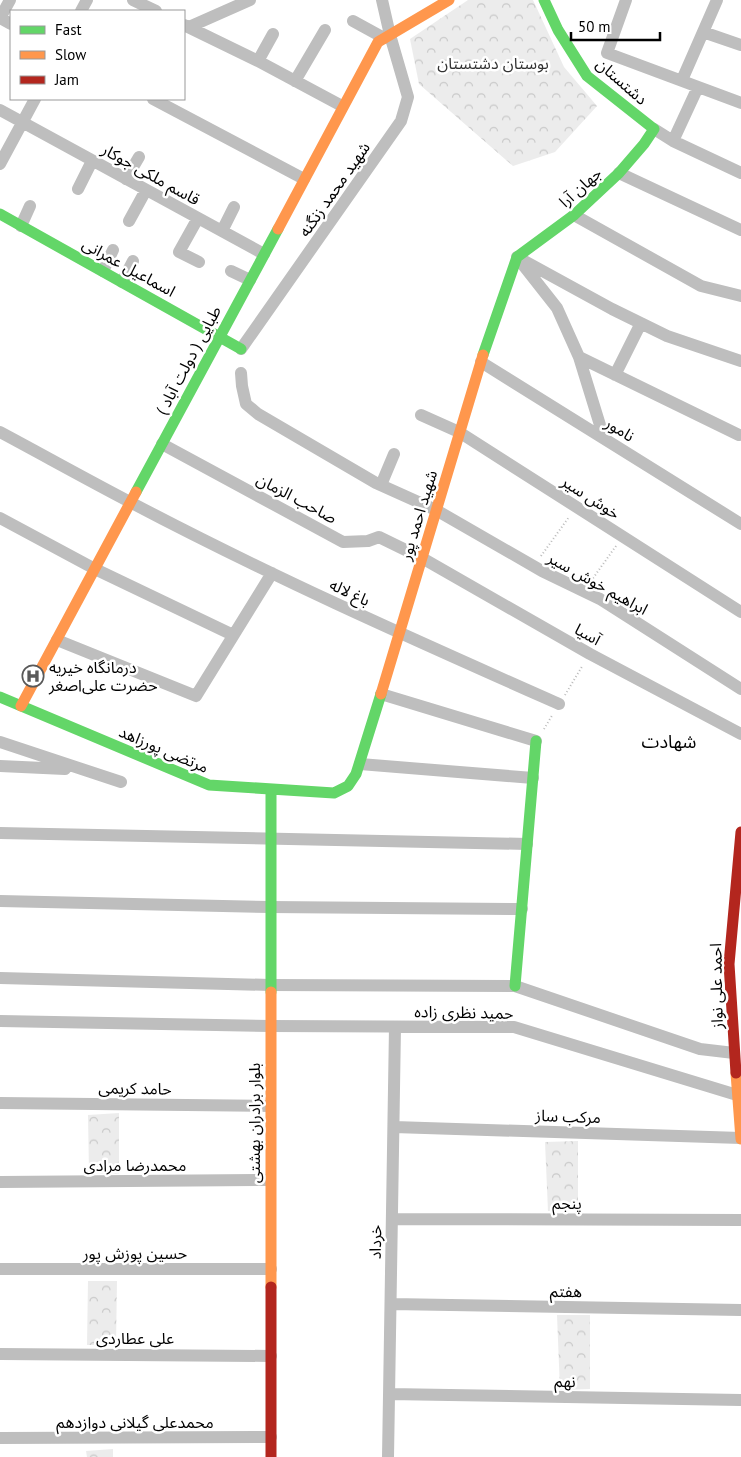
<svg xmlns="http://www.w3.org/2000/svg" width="741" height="1457" viewBox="0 0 741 1457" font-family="'PT Sans','Noto Sans Arabic',sans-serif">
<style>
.forest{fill:url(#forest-crowns)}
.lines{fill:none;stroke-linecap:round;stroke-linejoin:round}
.path{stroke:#b9b9b9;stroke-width:2;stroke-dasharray:1 2.5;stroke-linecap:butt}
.street{stroke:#bebebe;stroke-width:12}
.fast{stroke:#63d668;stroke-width:11}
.slow{stroke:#ff974d;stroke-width:11}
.jam{stroke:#b3261e;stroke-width:11}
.labels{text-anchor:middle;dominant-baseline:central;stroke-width:5;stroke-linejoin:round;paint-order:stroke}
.park-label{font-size:16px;fill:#333;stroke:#fff}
.street-label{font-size:16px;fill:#000;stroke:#fff}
.poi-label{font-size:16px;fill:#000;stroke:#fff;text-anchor:start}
.neighbourhood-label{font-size:18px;fill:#000;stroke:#fff}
</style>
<defs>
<pattern id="forest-crowns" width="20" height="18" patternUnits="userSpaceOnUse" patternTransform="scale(1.25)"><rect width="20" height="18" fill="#ececec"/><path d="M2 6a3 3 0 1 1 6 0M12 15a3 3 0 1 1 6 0" fill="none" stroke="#c9c9c9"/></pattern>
</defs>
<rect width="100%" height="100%" fill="#fff"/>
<path class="forest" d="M468 0H533L564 67 597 106 555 152 513 166 419 84 410 39Z
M119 1113V1174L89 1173 88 1115Z
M578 1141V1209L548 1211 545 1142Z
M88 1281H117L116 1345H87Z
M557 1315H590V1389L560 1390Z
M113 1449V1457H87L86 1451Z"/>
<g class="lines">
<path class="path" d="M541 556 569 517
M591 581 616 546
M565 695 583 665
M544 729 553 714"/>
<path class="street" d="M133 0 156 11
M626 0 607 53 741 103
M81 11 87 0
M0 18 10 0
M0 18 11 24
M353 21 384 38
M184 25 258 61 342 106
M189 27 250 0
M703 32 741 45
M258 61 273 34
M682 80 717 0
M295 81 325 30
M153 99 304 179
M0 110 264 254
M654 129 673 141 741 173
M673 141 698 87
M0 164 35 99
M619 173 741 230
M126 179 139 157
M78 189 92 161
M574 215 701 286 741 296
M198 218 179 252 199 262
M129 221 146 190
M21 226 30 206
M222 231 234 207
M517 257 612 309 667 336 741 361
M520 261 557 308 579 357 604 438
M103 271 113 250
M231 271 250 280
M122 282 133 261
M241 349 401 121 408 97 390 35 382 0
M579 357 739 435
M481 362 741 524
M241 373 242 386 246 404 258 414 376 483 436 510 542 571 600 599 741 689
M615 375 641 323
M421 415 459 432 741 612
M0 432C43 455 86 479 130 502 270 576 415 640 559 704
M162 444 343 542 368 541 379 537 422 558 590 654 741 734
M381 485 394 454
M0 518 95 569 233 635
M57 640 196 696 272 573
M381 694 536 741
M0 742 121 782
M360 764 533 778
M0 766 65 769
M0 833 527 844
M0 901 270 907 522 909
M0 978 270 985 515 986 700 1049 734 1053
M0 1021 270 1026 514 1027 737 1095
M0 1103 270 1106
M394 1127 741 1138
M0 1182 270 1180
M392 1219 741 1220
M0 1269H271
M391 1304 741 1310
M0 1354 271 1356
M389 1394 741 1400
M0 1438 271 1437
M388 1457 395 1027"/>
<path class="fast" d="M0 214 241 349
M483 355 517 257 574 215 619 173 644 144 654 129 587 76 558 30 544 0
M136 492 278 229
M0 697 209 785 334 793 348 786 356 774 381 694
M271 790V992
M515 986 536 741"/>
<path class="slow" d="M278 229 378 42 449 0
M381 694 483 355
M21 706 136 492
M271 992V1287
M736 1073 741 1139"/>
<path class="jam" d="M736 1073 729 964 741 832
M271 1287V1457"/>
</g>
<defs>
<g id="hospital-ring" transform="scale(1.125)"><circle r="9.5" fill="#fff" stroke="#595959" stroke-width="1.5"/><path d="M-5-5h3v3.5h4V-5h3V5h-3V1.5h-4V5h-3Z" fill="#595959"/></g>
</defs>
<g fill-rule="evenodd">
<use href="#hospital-ring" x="33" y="676"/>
</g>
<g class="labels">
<g class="park-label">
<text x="493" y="63">بوستان دشتستان</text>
</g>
<g class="street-label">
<text transform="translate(622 81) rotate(41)">دشتستان</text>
<text transform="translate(151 174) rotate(29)">قاسم ملکی جوکار</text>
<text transform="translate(580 187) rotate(-42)">جهان آرا</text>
<text transform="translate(334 189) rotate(-55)">شهید محمد زنگنه</text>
<text transform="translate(129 267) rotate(29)">اسماعیل عمرانی</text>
<text transform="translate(188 360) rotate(-62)">طبایی ( دولت آباد )</text>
<text transform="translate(620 429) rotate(32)">نامور</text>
<text transform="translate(591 497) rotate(33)">خوش سیر</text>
<text transform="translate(297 498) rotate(28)">صاحب الزمان</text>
<text transform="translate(418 515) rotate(-73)">شهید احمد پور</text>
<text transform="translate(598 583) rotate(29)">ابراهیم خوش سیر</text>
<text transform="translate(350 592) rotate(25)">باغ لاله</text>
<text transform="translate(588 634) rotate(29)">آسیا</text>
<text transform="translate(164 749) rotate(23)">مرتضی پورزاهد</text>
<text transform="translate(716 986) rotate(-91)">احمد علی نواز</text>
<text transform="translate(464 1012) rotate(1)">حمید نظری زاده</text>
<text transform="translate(135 1088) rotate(1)">حامد کریمی</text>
<text transform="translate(568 1116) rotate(2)">مرکب ساز</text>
<text transform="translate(254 1123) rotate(-90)">بلوار برادران بهشتی</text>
<text x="135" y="1165">محمدرضا مرادی</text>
<text x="567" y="1203">پنجم</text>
<text transform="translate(375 1242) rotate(-89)">خرداد</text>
<text x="135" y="1253">حسین پوزش پور</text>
<text transform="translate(566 1291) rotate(1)">هفتم</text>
<text x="135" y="1338">علی عطاردی</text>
<text transform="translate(565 1381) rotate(1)">نهم</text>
<text x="135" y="1422">محمدعلی گیلانی دوازدهم</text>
</g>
<g class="poi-label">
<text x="49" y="667">درمانگاه خیریه<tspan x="49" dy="18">حضرت علی‌اصغر</tspan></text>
</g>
<g class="neighbourhood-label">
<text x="669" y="741">شهادت</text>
</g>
</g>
<rect x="10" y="10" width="175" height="90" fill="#ffffff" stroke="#999999"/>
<rect x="20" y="26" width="25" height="8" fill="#63d668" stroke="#999999"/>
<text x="55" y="35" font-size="15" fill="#000000">Fast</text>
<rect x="20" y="51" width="25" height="8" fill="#ff974d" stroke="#999999"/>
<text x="55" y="60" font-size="15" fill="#000000">Slow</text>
<rect x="20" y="76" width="25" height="8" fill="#b3261e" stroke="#999999"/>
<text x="55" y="85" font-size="15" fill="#000000">Jam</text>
<path d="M571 32v8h89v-8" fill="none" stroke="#000000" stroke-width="2.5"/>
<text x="578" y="32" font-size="15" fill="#000000" stroke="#ffffff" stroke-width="4" paint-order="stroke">50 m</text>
</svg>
